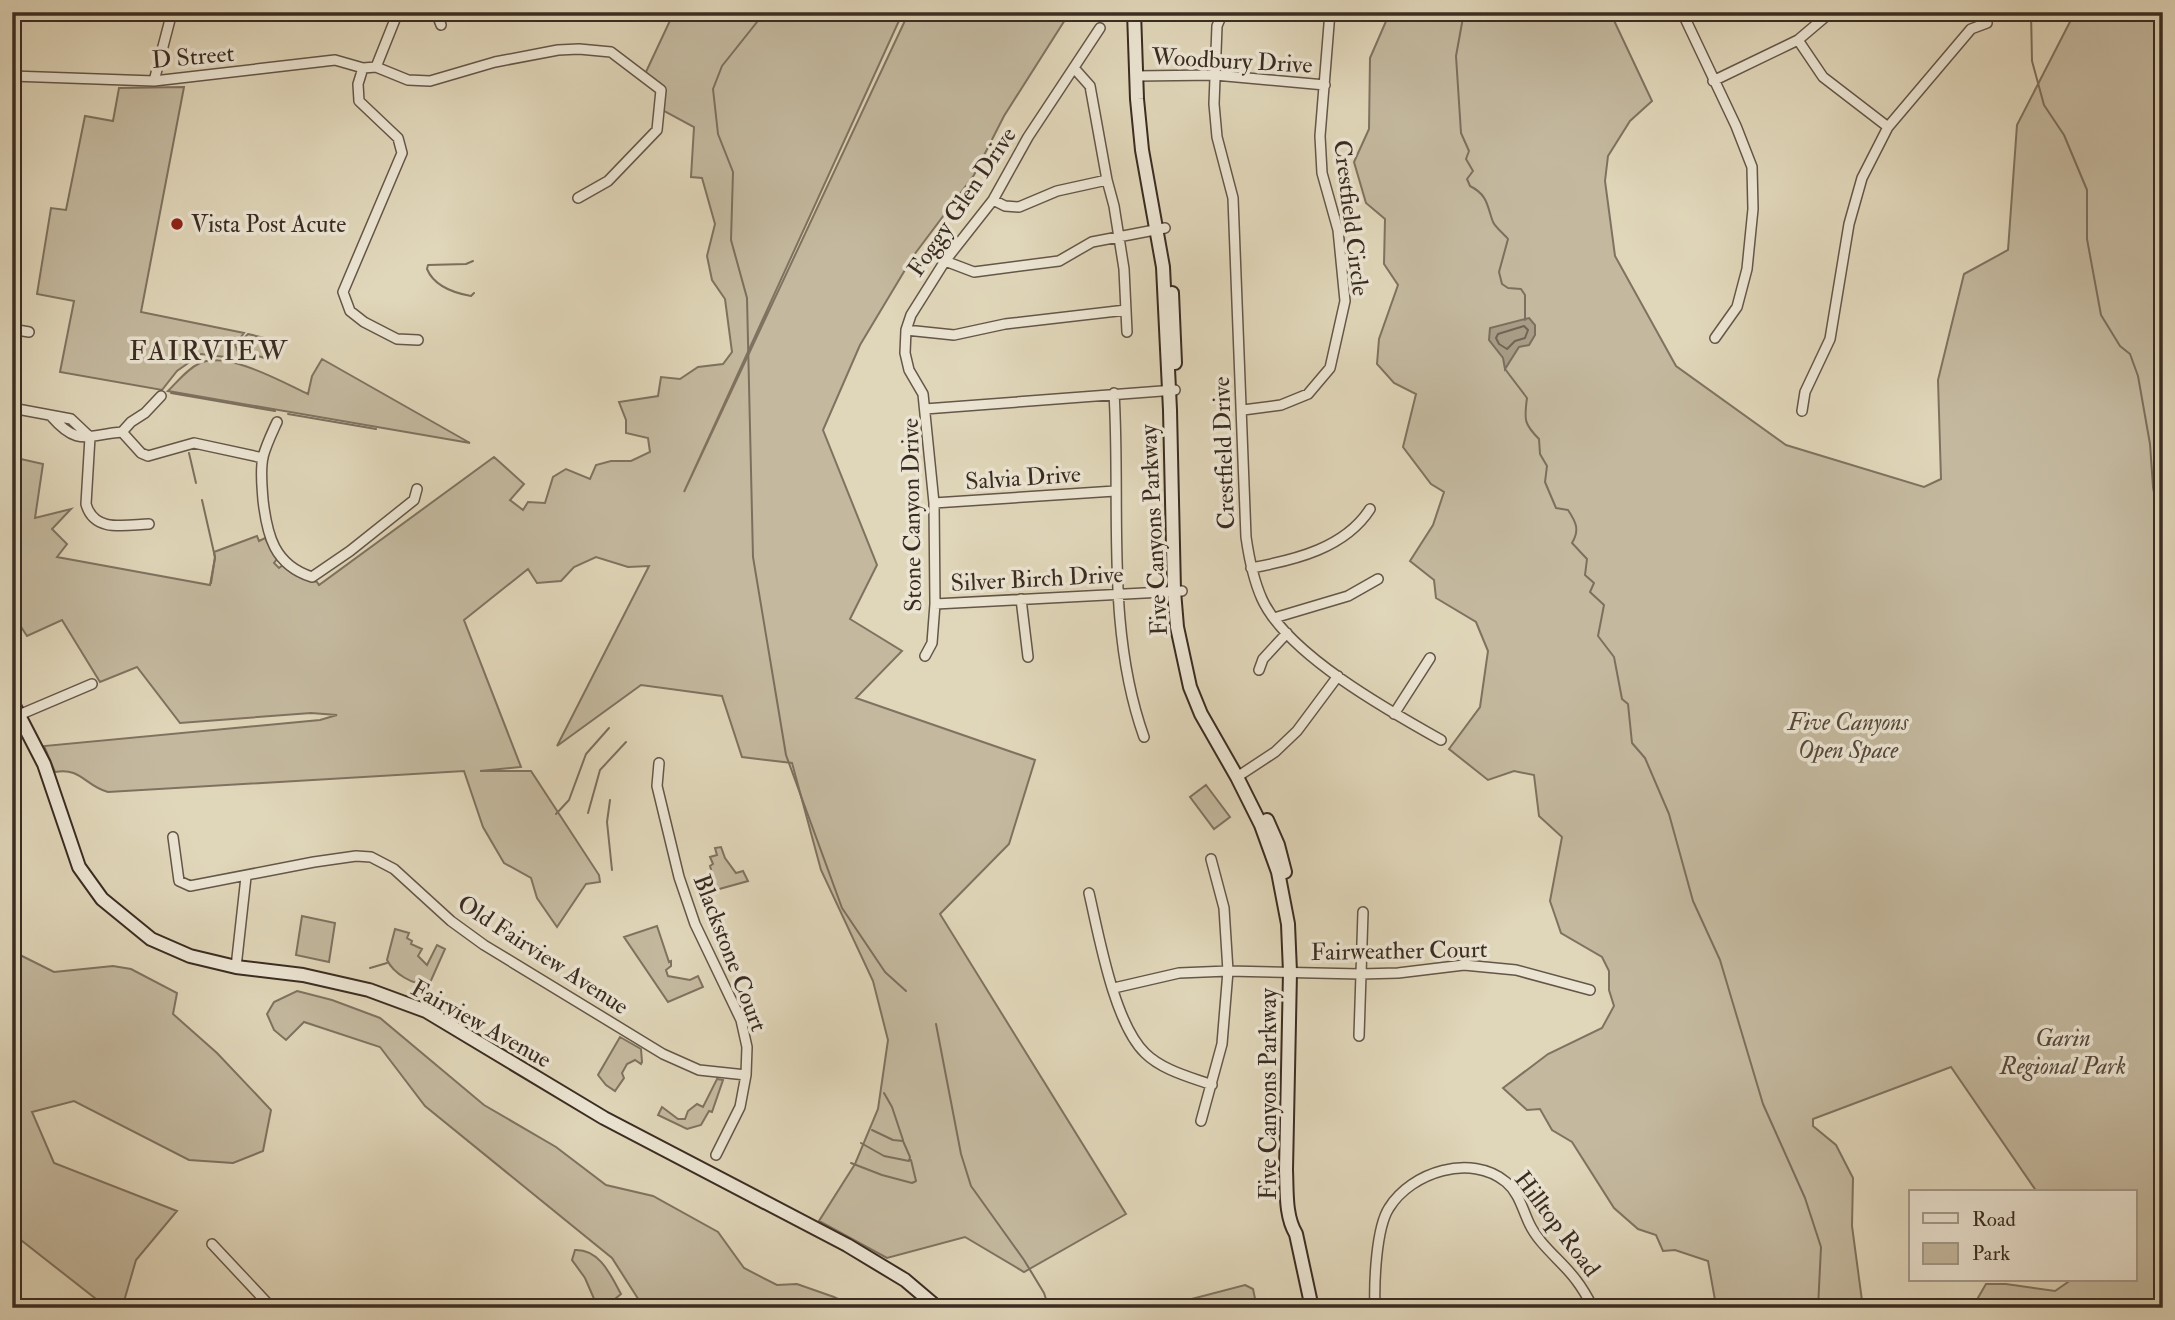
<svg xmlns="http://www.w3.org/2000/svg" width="2175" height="1320" viewBox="0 0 2175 1320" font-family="'IM FELL Double Pica',serif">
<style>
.green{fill:#c4b99f;stroke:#7f7260;stroke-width:2}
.water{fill:#a89c86;stroke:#7c6f5e;stroke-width:2}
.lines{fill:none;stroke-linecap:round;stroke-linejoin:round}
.shore{stroke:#716454;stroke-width:2}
.stream{stroke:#7c6f5e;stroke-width:2}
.street-casing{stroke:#645648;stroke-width:12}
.secondary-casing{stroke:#3a2c22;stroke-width:16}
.street{stroke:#ebe4d2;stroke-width:9}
.secondary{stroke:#ebe4d2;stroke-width:12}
.poi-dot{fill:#8f2418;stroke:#ebe4d2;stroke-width:2.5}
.labels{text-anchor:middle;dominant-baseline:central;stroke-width:7;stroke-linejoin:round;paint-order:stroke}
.street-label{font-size:24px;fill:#3a2c22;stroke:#ebe4d2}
.poi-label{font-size:24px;fill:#3a2c22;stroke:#ebe4d2;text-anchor:start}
.park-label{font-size:24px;font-style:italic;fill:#56483b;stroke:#ebe4d2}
.quarter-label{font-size:28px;letter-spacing:2px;fill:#3a2c22;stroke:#ebe4d2}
</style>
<rect width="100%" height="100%" fill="#e0d6b9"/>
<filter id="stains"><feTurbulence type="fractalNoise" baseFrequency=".00286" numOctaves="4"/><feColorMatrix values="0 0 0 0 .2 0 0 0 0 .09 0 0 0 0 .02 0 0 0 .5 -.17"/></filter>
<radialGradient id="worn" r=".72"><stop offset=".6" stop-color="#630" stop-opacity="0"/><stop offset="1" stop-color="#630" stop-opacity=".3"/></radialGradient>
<path class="green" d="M674 12H903L684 492 909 12H1070L1004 116 974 175 914 255 860 345 823 430 877 565 850 619 902 651 856 698 1035 760 1009 844 940 914 1126 1214 1024 1272 965 1237 887 1258 819 1221 855 1164 878 1109 888 1040 873 981 821 870 792 763 742 757 722 696 641 685 557 746 649 566 628 567 596 557 574 567 561 581 537 583 528 569 464 620 521 767 480 771H531L599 875 600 882 586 884 557 927 537 898 531 878 504 863 483 827 464 771 108 792C85 786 81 767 55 772L44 746 320 720 337 715 311 713 180 723 137 667 100 682 62 620 27 636 12 613V457L43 464 35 518 71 509 52 529 67 544 57 557 210 585 215 558 214 552 257 536 259 541 265 538 277 559 274 563 279 568 283 565 302 578 317 582 319 585 494 457 524 484 510 500 523 510 528 502 545 503 553 477 566 469 590 479 596 465 611 461H631L650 452 648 438 626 433V420L619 402 658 396 661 377 680 379 698 367 723 364 732 352 725 299 712 280 707 256 715 224 702 178 691 177 694 127 664 111V90L645 74Z
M1390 12H1610L1652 101 1630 121 1608 156 1605 181 1615 256 1676 366 1786 445 1924 487 1941 479 1938 380 1964 274 2008 250 2017 125 2075 12H2163V1308H1972L1986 1284H2006L2055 1291 2071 1280H2135V1192H2037L1951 1067 1813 1119V1126L1836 1145 1853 1178 1852 1226 1863 1308H1719L1715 1300 1708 1261 1675 1250 1663 1251 1656 1235 1638 1229 1614 1208 1572 1142 1552 1130 1540 1109 1527 1110 1503 1088 1548 1054 1602 1028 1614 1006 1609 990V971L1602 957 1561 933 1550 901 1562 837 1539 816 1534 775 1514 771 1488 780 1449 749 1480 707 1488 651 1476 622 1436 598 1434 580 1410 561 1433 525 1444 492 1431 484 1403 447 1416 394 1394 383 1377 364 1379 339 1398 285 1384 264 1385 219 1366 203 1354 162 1369 129 1370 58Z
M184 87 141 312 244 333 235 345 241 359 201 354 177 371 162 390 60 372 74 301 37 294 51 208 66 210 85 116 113 121 119 88Z
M248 334 282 342 270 359H268L241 351V341Z
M322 359 470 443 168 391C178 381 187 369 200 363 228 351 282 382 308 394L312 376Z
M1206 785 1230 817 1214 829 1190 797Z
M721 847 725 858 736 873 743 871 748 881 705 893 702 884 714 881 710 866 713 864 710 857 717 855 715 848Z
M302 916 335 923 329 962 296 955Z
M657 926 669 962 671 961V966L666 970 668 976 690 980 698 976 703 987 668 1002 624 937Z
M395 929 409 933 407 938 412 941 411 944 422 949 418 956 427 965 437 945 445 949 429 985C413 985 394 974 387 960Z
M12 951 54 972 113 966 131 969 177 993 173 1014 217 1053 271 1110 263 1151 233 1163 189 1160 74 1101 32 1112 54 1163 177 1211 136 1260 122 1308H89L96 1299 12 1233Z
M297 991 332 1000 380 1018 484 1105 556 1147 606 1185 653 1196 718 1232 744 1268 777 1285 797 1284 834 1297 856 1308H644L612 1258 425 1106 380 1047 304 1022 286 1040 274 1030 267 1014 274 1002Z
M620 1037 641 1049 642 1062 641 1064 635 1060 627 1064 622 1073 624 1078 615 1091 606 1085 598 1075Z
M717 1079 723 1080 712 1112 709 1111 701 1125 687 1129 658 1115 662 1107 678 1119H685L688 1111 697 1104 703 1107Z
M575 1250C600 1249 611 1276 621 1294L604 1308H598L585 1278 572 1260Z
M1245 1285 1253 1289 1257 1308H1157Z"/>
<path class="water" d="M1529 318 1535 325V335L1529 345 1519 347 1505 369 1503 358 1489 340 1490 328Z"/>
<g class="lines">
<path class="shore" d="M1524 326 1528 330 1525 338 1515 341 1507 349 1499 344 1496 338 1498 334Z"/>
<path class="stream" d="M765 12 722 66 713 89 718 134 733 172 731 240 747 298 753 557 786 755 842 908 885 972 906 991
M1464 12 1456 56 1461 133 1469 151 1466 159 1473 171 1467 179 1470 186C1488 195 1487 206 1493 222 1496 228 1504 234 1508 239L1499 272 1502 284 1508 288 1521 289 1525 295V320
M2031 12 2032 61 2044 105 2064 135 2087 190V239L2101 315 2120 346 2130 354 2138 376 2150 444 2153 487 2163 544
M473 261 466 264 428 265 427 269C434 286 454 293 471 296L474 293
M1505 369 1527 398C1524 420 1524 424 1539 439L1540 454 1547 466 1545 482 1556 508 1568 510C1576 522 1580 530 1572 543L1587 559 1585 575 1594 583 1590 592 1604 605 1598 636 1614 657 1622 699 1628 704 1632 743 1645 758 1669 814 1693 901 1720 960 1763 1104 1805 1198 1821 1247 1818 1308
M171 393 275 411
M288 414 376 429
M189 453 196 483
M202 500 215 557 211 583
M610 800 607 822 612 870
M588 813 600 770 626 742
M556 814 569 800 586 754 609 728
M370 968 387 963
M936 1024 961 1154 971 1186 1024 1260 1044 1293 1049 1308
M884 1093 892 1107 903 1140
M861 1143 884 1156 909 1161 910 1157 903 1141 893 1140 872 1130
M851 1163 882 1175 912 1183 916 1181 911 1160"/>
<g class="street-casing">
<path id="street" d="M436 12 441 25
M1223 12 1217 26 1214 104 1217 137 1233 198 1246 537C1249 558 1253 579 1262 599 1287 654 1389 711 1441 740
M1682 12 1736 126 1752 167 1753 209 1747 269 1737 307 1715 338
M1798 40 1823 77 1888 127
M376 67 398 12
M363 68 358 84 359 101 398 138 402 153 343 292 350 311 364 322 397 339 418 340
M1074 68 1090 86 1107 180 1114 206 1124 269 1127 332
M12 76 154 81 335 60 363 68 376 67 408 80 430 81 495 62 558 50 579 49 611 52 661 90 657 130 608 181 578 198
M1136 76 1215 75 1325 85
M154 81 172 12
M1713 81 1798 40 1831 12
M993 200 1005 206 1019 207 1057 191 1107 180
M945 261 974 272 1059 261 1092 242 1165 228
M12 329 29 332
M906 330 954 335 1005 324 1126 310
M1114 393C1121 507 1105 628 1144 737
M12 408 71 419 90 437
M925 409 1175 390
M1243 410 1281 405 1308 394 1330 368 1345 301 1338 230 1322 173 1320 136 1330 12
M1802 411 1805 392 1830 339 1849 224 1862 178 1888 127 1971 29 1987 23
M51 416C78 447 86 435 122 432L131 422 145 413 161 396
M277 422C272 433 266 445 263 457 260 471 262 486 263 500 267 535 274 565 312 577L350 551 414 500 417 489
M122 432 141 453 148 456 194 443 263 458
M90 437 86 504C94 533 125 525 149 524
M934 503 1115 491
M1251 568C1295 560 1345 548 1370 509
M1021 599 1028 657
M935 604 1182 591
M1274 618 1348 596 1378 579
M925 656 932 643 935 604 934 503 923 394 909 370 905 353 906 330 911 315 945 261 993 200 1028 137 1100 28
M1259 670 1263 659 1287 633
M1394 714 1430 658
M19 715 92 684
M659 763 657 786 679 877 695 924 741 1020 747 1047 746 1075 740 1107 716 1155
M1237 777 1275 752 1297 731 1338 676
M173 837 179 881 190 886 314 862 356 856 371 857 394 869 451 921 484 945 663 1054 699 1070 746 1075
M1089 893C1099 936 1114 1023 1145 1053 1162 1070 1190 1077 1212 1085
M236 967 246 877
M1114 988 1179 973 1228 971 1360 974 1398 973 1464 965 1516 970 1590 990
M1359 1036 1363 912
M1201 1121 1222 1044 1228 971 1224 908 1211 859
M212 1244 272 1308
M1375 1308C1374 1283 1376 1228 1389 1208 1411 1172 1471 1153 1506 1182 1519 1193 1522 1208 1529 1223 1539 1245 1562 1261 1576 1280 1583 1289 1588 1298 1593 1308"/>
</g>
<g class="secondary-casing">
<path id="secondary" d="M1134 12 1137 99 1142 150 1163 267 1170 410 1174 591 1177 627 1190 687 1201 714 1237 777 1261 825 1278 872 1288 924 1290 972 1286 1170C1287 1191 1285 1216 1296 1234L1312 1308
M1172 293 1175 363
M12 702 44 764 79 867 102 899 151 939 190 956 236 967 303 975 369 990 426 1011 604 1118 847 1245 905 1280 938 1308
M1267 820 1278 845 1285 872"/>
</g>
<use href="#street" class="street"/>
<use href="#secondary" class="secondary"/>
</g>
<circle class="poi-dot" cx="177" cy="224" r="7"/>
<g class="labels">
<g class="street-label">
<text transform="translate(193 57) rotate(-5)">D Street</text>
<text transform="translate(1232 61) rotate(3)">Woodbury Drive</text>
<text transform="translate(962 202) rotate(-56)">Foggy Glen Drive</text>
<text transform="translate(1351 218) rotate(83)">Crestfield Circle</text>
<text transform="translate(1224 453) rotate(-92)">Crestfield Drive</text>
<text transform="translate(1023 478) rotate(-4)">Salvia Drive</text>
<text transform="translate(912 515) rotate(-91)">Stone Canyon Drive</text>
<text transform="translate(1154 530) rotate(-93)">Five Canyons Parkway</text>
<text transform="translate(1037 579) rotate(-3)">Silver Birch Drive</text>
<text transform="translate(1399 951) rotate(-1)">Fairweather Court</text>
<text transform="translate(730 953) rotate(69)">Blackstone Court</text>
<text transform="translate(543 955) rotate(33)">Old Fairview Avenue</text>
<text transform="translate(481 1024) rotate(29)">Fairview Avenue</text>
<text transform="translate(1268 1094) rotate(-90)">Five Canyons Parkway</text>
<text transform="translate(1557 1224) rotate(53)">Hilltop Road</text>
</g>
<g class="poi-label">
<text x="191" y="224">Vista Post Acute</text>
</g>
<g class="park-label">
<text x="1848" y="722">Five Canyons<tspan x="1848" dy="28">Open Space</tspan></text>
<text x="2063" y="1038">Garin<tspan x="2063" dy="28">Regional Park</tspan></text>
</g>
<g class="quarter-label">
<text x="209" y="351">FAIRVIEW</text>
</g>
</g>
<rect width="2175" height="1320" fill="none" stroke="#e0d6b9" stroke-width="42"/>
<rect x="14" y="14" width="2147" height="1292" fill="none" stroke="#3a2c22" stroke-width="3.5"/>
<rect x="21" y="21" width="2133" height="1278" fill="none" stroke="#3a2c22" stroke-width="2"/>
<rect x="1909" y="1190" width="228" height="91" fill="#ebe4d2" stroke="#a49a8c" stroke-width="2"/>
<rect x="1923" y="1213" width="35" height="10" fill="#ebe4d2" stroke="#a49a8c" stroke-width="2"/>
<text x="1972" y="1226" font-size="21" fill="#3a2c22">Road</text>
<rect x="1923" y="1243" width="35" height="21" fill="#c4b99f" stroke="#a49a8c" stroke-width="2"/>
<text x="1972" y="1260" font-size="21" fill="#3a2c22">Park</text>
<rect width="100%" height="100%" filter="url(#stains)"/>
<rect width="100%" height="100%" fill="url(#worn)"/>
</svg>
